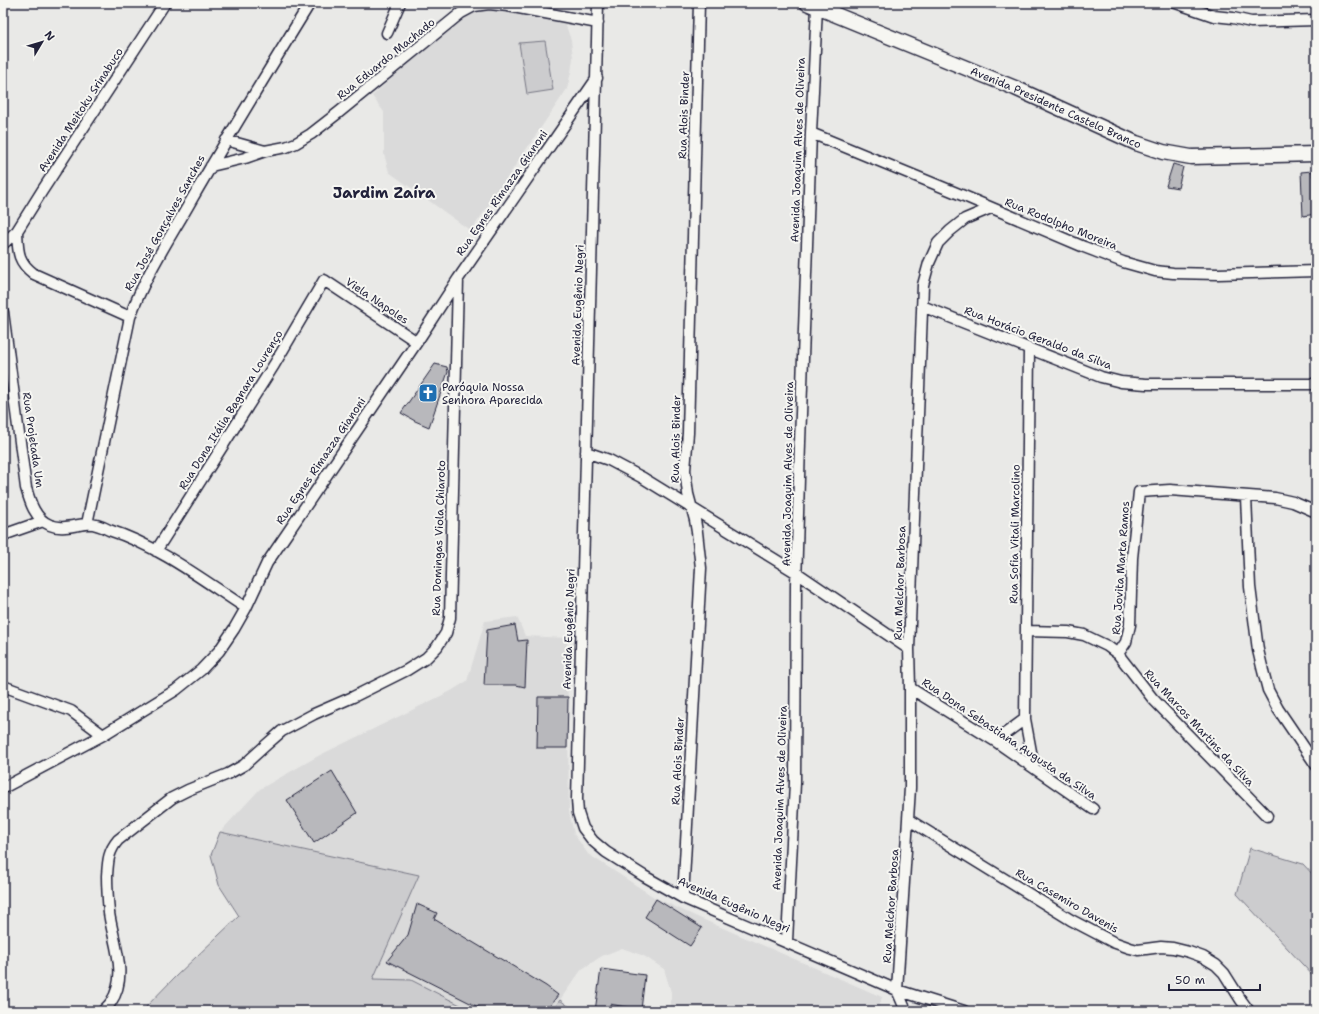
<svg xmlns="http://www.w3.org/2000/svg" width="1319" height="1014" viewBox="0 0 1319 1014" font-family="'Shantell Sans',sans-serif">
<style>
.built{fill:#dadada}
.green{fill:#ccccce;stroke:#777784}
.building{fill:#b8b8bc;stroke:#22223b}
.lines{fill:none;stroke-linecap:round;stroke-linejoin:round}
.street-casing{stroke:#22223b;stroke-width:13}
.secondary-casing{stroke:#22223b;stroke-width:17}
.street{stroke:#f6f6f2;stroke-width:10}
.secondary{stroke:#f6f6f2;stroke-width:14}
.labels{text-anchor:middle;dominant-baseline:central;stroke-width:4;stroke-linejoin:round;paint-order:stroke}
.street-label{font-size:11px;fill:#22223b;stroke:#f6f6f2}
.poi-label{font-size:11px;fill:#22223b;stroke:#f6f6f2;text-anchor:start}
.district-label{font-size:15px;font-weight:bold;fill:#22223b;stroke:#f6f6f2}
</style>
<rect width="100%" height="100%" fill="#e9e9e7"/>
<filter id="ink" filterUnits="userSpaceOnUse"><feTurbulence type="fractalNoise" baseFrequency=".025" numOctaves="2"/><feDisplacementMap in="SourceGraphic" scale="8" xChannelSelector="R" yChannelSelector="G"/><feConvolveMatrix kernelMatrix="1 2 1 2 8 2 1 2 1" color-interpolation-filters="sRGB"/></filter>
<g filter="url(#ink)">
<path class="built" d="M478 8H503L559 18 565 23 571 40 573 58 571 72 567 89 471 231 389 172 384 154V112L372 96 437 37Z
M517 617 525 636 567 638 569 811 574 834 588 854 654 897 695 916 882 997 878 1011H671V992L664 969 644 956 622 948 602 956 582 969 552 1011H472L411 980 373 979 419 875 220 832 260 789 320 755 451 691 467 681 485 621Z"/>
<path class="green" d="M545 41 553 90 527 94 519 43Z
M220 832 419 875 373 979 411 980 472 1011H142L175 977 239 916 219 885 211 855Z
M1250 848 1303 864 1316 878V979L1237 894Z
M560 1000 575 1011H552Z"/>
<path class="building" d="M1173 164 1183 167 1178 188 1166 186Z
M1312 171 1313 177H1316V214L1303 216 1301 172Z
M435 364 447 367 448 372 429 427 415 421 401 413Z
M515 625 518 641 527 640 525 687 516 685H484L487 630Z
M538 697H568L567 748H537Z
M332 771 357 813 314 843 287 800Z
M656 899 702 928 690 946 645 917Z
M417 904 437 913 434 919 546 986 558 995 546 1011H486L387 961 408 935Z
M601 969 645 975 641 1010 610 1004V1011H595Z"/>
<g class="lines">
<g class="street-casing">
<path id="street" d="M598 3 577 799 578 813 583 828 593 841 606 852 644 876 683 898 897 990 964 1011
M1176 3 1214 16 1233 18 1251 22 1316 20
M831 12 834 3
M387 33 400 3
M811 133 964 196 1084 247 1123 262 1155 271 1173 273 1218 274 1316 271
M226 140 265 151
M211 166 245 158 265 151 286 147 296 143 311 134 338 113 461 13 474 6 489 4 508 6 598 23
M17 231C18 251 17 261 34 274L130 317
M3 244 17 231 42 191 165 3
M922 306 1101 377 1121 382 1146 384H1316
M3 312 26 488C30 502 35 519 50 525 62 530 74 525 86 524 93 523 103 527 109 530 159 546 203 580 246 608
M1029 349 1025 719 1034 768
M586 452 609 460 643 478 797 573 909 649
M1246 497 1250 587 1258 650 1263 671 1268 690 1278 709 1316 765
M87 524 130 317C145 275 170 238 192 199 230 133 270 68 310 3
M3 535 43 521
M156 551 274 365 324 280 417 342
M1026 631 1068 632 1084 635 1107 646 1118 654 1153 699 1267 816
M1118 654 1126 642 1130 625 1132 558 1139 492 1170 490 1275 498 1293 502 1316 512
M3 686 71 711 103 735
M910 688 995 741 1093 809
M995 741 1025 719
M3 788 103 735 176 690 201 670 219 651 234 629 246 608 267 563 417 342 458 279 597 78
M909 820 1071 920 1113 942 1130 948 1138 950 1161 947 1173 948 1189 952 1203 957 1216 965 1224 973 1241 1000 1249 1011
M683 898 701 568 697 532 695 520 688 494 685 470 688 433 699 3
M787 941 795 783 796 585 800 442 811 133 817 7
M103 1011C105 1008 109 1006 111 1002 129 975 113 942 109 913 108 901 107 888 107 876 108 861 108 852 118 840L172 798 188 790 228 774 244 765 266 745 282 731 314 714 353 697 407 670 426 658 437 647 446 633 450 618 458 279
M906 1011 897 990 910 788V688L909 649 923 285 929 263 938 243 950 231 965 219 991 208"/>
</g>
<g class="secondary-casing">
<g id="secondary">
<path id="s1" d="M807 3 1015 88 1136 143 1163 152 1191 157 1316 154"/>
</g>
</g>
<use href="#street" class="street"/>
<use href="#secondary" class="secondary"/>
</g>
</g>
<defs>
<g id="church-square" transform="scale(1)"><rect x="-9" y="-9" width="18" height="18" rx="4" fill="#1f6fb2" stroke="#f6f6f2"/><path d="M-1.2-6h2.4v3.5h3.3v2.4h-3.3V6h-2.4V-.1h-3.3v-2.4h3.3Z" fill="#fff"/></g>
</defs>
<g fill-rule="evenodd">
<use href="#church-square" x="428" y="393"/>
</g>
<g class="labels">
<g class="street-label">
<text transform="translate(386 59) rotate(-39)">Rua Eduardo Machado</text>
<text stroke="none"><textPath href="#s1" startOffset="270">Avenida Presidente Castelo Branco</textPath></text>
<text transform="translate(81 110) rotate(-57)">Avenida Meitoku Srinabuco</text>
<text transform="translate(684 115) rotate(-88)">Rua Alois Binder</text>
<text transform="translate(798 150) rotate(-88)">Avenida Joaquim Alves de Oliveira</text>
<text transform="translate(502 193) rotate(-55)">Rua Egnes Rimazza Gianoni</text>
<text transform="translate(165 223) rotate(-61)">Rua José Gonçalves Sanches</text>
<text transform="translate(1061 224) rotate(22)">Rua Rodolpho Moreira</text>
<text transform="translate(377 301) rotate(34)">Viela Napoles</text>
<text transform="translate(578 305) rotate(-88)">Avenida Eugênio Negri</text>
<text transform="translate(1038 338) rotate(21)">Rua Horácio Geraldo da Silva</text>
<text transform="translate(231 410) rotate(-58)">Rua Dona Itália Bagnara Lourenço</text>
<text transform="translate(676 439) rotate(-89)">Rua Alois Binder</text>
<text transform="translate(33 440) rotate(82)">Rua Projetada Um</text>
<text transform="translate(321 461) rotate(-56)">Rua Egnes Rimazza Gianoni</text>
<text transform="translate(788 474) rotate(-89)">Avenida Joaquim Alves de Oliveira</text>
<text transform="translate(1015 534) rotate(-89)">Rua Sofia Vitali Marcolino</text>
<text transform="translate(439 538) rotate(-88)">Rua Domingas Viola Chiaroto</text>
<text transform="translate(1121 568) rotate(-86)">Rua Jovita Marta Ramos</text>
<text transform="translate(900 583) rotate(-88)">Rua Melchor Barbosa</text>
<text transform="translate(569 629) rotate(-88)">Avenida Eugênio Negri</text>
<text transform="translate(1199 728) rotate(47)">Rua Marcos Martins da Silva</text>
<text transform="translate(1009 739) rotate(34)">Rua Dona Sebastiana Augusta da Silva</text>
<text transform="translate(678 761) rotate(-87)">Rua Alois Binder</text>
<text transform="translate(780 798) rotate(-88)">Avenida Joaquim Alves de Oliveira</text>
<text transform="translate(1067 901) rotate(30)">Rua Casemiro Davenis</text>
<text transform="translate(734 905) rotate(24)">Avenida Eugênio Negri</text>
<text transform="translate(891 906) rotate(-86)">Rua Melchor Barbosa</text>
</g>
<g class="poi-label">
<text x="442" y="387">Paróquia Nossa<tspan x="442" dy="13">Senhora Aparecida</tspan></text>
</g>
<g class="district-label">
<text x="384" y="193">Jardim Zaíra</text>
</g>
</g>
<rect width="1319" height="1014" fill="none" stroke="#f6f6f2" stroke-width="16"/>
<rect x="8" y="8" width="1303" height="998" fill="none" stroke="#22223b" stroke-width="1.5" filter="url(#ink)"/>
<g transform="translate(42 42) rotate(52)" stroke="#f6f6f2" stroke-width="3" paint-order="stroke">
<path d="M0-3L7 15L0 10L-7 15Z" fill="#22223b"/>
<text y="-6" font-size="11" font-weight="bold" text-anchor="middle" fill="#22223b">N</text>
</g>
<path d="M1169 984v6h91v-6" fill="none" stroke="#22223b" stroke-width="2"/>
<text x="1175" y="984" font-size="12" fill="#22223b" stroke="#f6f6f2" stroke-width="3" paint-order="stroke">50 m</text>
</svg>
